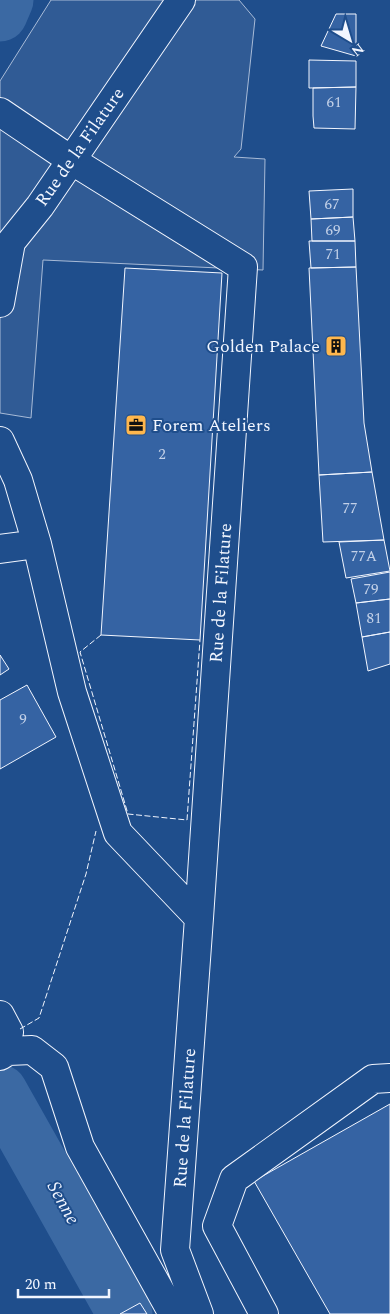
<svg xmlns="http://www.w3.org/2000/svg" width="390" height="1314" viewBox="0 0 390 1314" font-family="Spectral,serif">
<style>
.parking{fill:#305b95;stroke:#a8bbd7}
.lines{fill:none;stroke-linecap:round;stroke-linejoin:round}
.river{stroke:#3b69a3;stroke-width:55}
.building{fill:#3563a3;stroke:#f2f6ff}
.minor-casing{stroke:#f2f6ff;stroke-width:30}
.minor{stroke:#1f4e8c;stroke-width:28}
.fence{stroke:#f2f6ff;stroke-width:1;stroke-dasharray:6 2.5;stroke-linecap:butt}
.labels{text-anchor:middle;dominant-baseline:central;stroke-width:4;stroke-linejoin:round;paint-order:stroke}
.number-label{font-size:15px;fill:#c3d1e8}
.street-label{font-size:18px;fill:#f2f6ff;stroke:#1f4e8c}
.poi-label{font-size:18px;fill:#f2f6ff;stroke:#1f4e8c;text-anchor:end}
.water-label{font-size:19px;font-style:italic;fill:#f2f6ff;stroke:#1f4e8c}
</style>
<rect width="100%" height="100%" fill="#1f4e8c"/>
<path class="parking" d="M51 0H239L255 19 241 149 234 157 265 159 263 270 43 260 31 418 0 413V81Z"/>
<g class="lines">
<path class="river" d="M0 14 6 0
M0 1092 125 1314"/>
</g>
<path class="building" d="M336 14H356V56L321 46Z
M309 60 356 61V87L309 88Z
M356 87 355 129 314 128 313 116V88Z
M353 189V217L311 219 309 191Z
M353 217 355 241H312L311 219Z
M309 241H355L356 267 311 268Z
M356 267 364 423 372 472 319 475 309 268Z
M125 268 222 273 200 640 101 635Z
M372 472 384 540 323 542 319 475Z
M384 540 390 571 346 578 339 542Z
M390 572V599L356 603 351 579Z
M390 599V632L362 637 356 603Z
M390 632V664L368 671 362 637Z
M0 655 9 669 0 675Z
M27 685 56 737 0 769V700Z
M390 1104V1314H330L254 1181Z
M140 1303 147 1314H120Z"/>
<g class="lines">
<g class="minor-casing">
<path id="minor" d="M0 112 71 160 243 267 199 918 175 1250 199 1314
M0 303 11 242 40 206 181 0
M0 441 18 480 37 544 72 692 118 833 199 918
M0 549 37 544
M0 1015 9 1032
M0 1056 8 1051 32 1050 54 1067 80 1147 173 1314
M264 1314 217 1226 234 1179 373 1079 390 1078"/>
</g>
<use href="#minor" class="minor"/>
<path class="fence" d="M101 635 80 652 128 814 187 820 200 640
M20 1029 39 1018 86 874 96 831"/>
</g>
<defs>
<g id="building-square" transform="scale(1.125)"><rect x="-9" y="-9" width="18" height="18" rx="4" fill="#ffb74d" stroke="#1f4e8c"/><path d="M-4-6H4V6H1V3H-1V6H-4ZM-2.5-4.3h1.7v1.8h-1.7ZM.8-4.3h1.7v1.8H.8ZM-2.5-1h1.7V.8h-1.7ZM.8-1h1.7V.8H.8Z" fill="#111"/></g>
<g id="office-square" transform="scale(1.125)"><rect x="-9" y="-9" width="18" height="18" rx="4" fill="#ffb74d" stroke="#1f4e8c"/><path d="M-6-3h4V-5.5h4V-3h4V5H-6ZM-1-4.5V-3h2v-1.5ZM-6 0V1H6V0Z" fill="#111"/></g>
</defs>
<g fill-rule="evenodd">
<use href="#building-square" x="336" y="346"/>
<use href="#office-square" x="136" y="425"/>
</g>
<g class="labels">
<g class="number-label">
<text x="334" y="102">61</text>
<text x="332" y="204">67</text>
<text x="333" y="230">69</text>
<text x="333" y="254">71</text>
<text x="162" y="454">2</text>
<text x="350" y="508">77</text>
<text x="364" y="556">77A</text>
<text x="371" y="589">79</text>
<text x="374" y="618">81</text>
<text x="23" y="719">9</text>
</g>
<g class="street-label">
<text transform="translate(80 147) rotate(-55)">Rue de la Filature</text>
<text transform="translate(221 593) rotate(-86)">Rue de la Filature</text>
<text transform="translate(185 1118) rotate(-86)">Rue de la Filature</text>
</g>
<g class="poi-label">
<text x="320" y="346">Golden Palace</text>
<text x="152" y="425" text-anchor="start">Forem Ateliers</text>
</g>
<g class="water-label">
<text transform="translate(63 1203) rotate(61)">Senne</text>
</g>
</g>
<g transform="translate(350 40) rotate(142)" stroke="#1f4e8c" stroke-width="4" paint-order="stroke">
<path d="M0-4L9 19L0 12L-9 19Z" fill="#f2f6ff"/>
<text y="-8" font-size="14" font-weight="bold" text-anchor="middle" fill="#f2f6ff">N</text>
</g>
<path d="M18 1289v8h91v-8" fill="none" stroke="#f2f6ff" stroke-width="2.5"/>
<text x="25" y="1289" font-size="15" fill="#f2f6ff" stroke="#1f4e8c" stroke-width="4" paint-order="stroke">20 m</text>
</svg>
